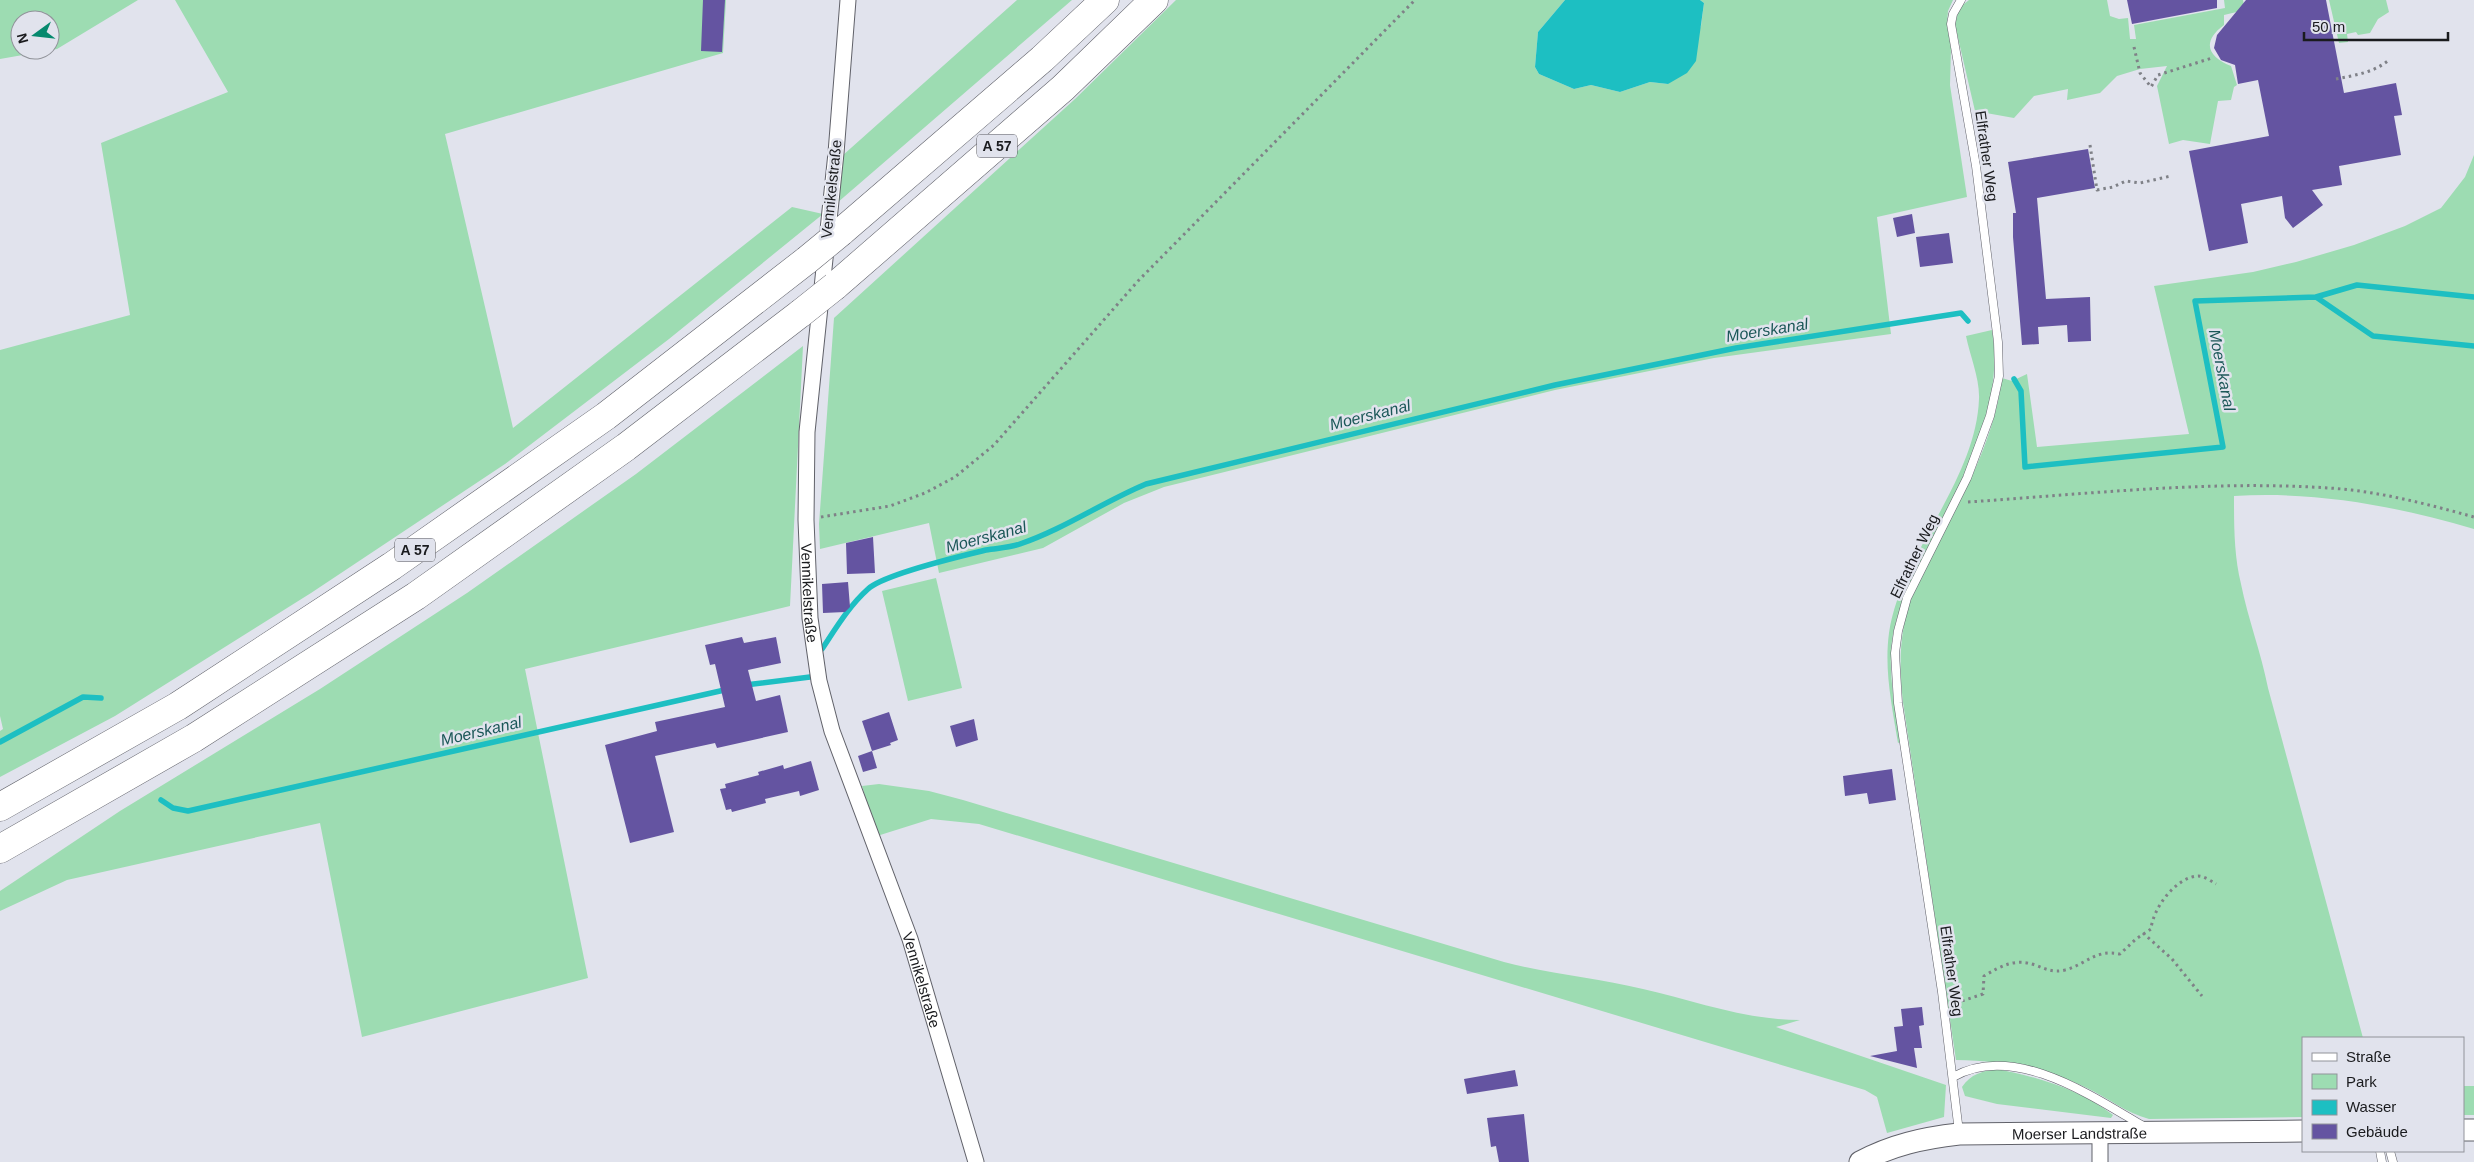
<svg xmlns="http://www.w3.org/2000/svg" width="2474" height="1162" viewBox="0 0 2474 1162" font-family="Helvetica,sans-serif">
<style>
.green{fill:#9ddcb2;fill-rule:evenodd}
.water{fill:#1dbfc2}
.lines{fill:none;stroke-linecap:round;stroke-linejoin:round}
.stream{stroke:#1dbfc2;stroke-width:5.5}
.building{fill:#6454a1}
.service-casing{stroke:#61626a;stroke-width:9}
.minor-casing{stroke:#61626a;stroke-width:17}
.secondary-casing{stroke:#61626a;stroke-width:23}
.motorway-casing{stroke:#61626a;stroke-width:29}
.path{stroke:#7f8187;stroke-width:3;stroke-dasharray:2.5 4;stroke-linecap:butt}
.service{stroke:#fff;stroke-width:8}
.minor{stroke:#fff;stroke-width:15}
.secondary{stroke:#fff;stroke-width:21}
.motorway{stroke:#fff;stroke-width:28}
.motorway-bridge-casing{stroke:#61626a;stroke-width:29;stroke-linecap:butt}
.motorway-bridge{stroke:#fff;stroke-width:28}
.labels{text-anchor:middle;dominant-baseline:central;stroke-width:5;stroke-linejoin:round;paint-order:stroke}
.shield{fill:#e1e3ed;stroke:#56575c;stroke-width:1}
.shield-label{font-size:14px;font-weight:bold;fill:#1a1b1e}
.street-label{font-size:15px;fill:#1a1b1e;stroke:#e1e3ed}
.water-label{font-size:16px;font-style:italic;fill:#1b5758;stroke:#e1e3ed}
</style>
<rect width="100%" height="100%" fill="#e1e3ed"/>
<path class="green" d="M0 0H138L57 49 0 59ZM20 20H50V50H20Z
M175 0H726L723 53 445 134 513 428 792 207 823 214 669 339 505 464 311 593 115 716 0 777V731L3 729 0 716V350L130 315 101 143 228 92Z
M1017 0H1072L837 203 842 156Z
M1176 0H1565L1538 32 1535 67 1539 74 1574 89 1591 85 1620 92 1650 82 1668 84 1701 26 1704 3 1700 0H1953L1948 11 1947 23 1951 48 1950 85 1967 197 1877 217 1891 334 1714 358 1555 390 1164 487 1124 503 1043 548 939 573 929 523 820 549 819 524 834 318 1075 99Z
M1969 0H2107L2110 16 2119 19 2128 18 2130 39H2136L2134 25 2225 8 2224 0H2243L2245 10 2224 15V25C2201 42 2208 57 2231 66L2237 85 2234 87 2231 100 2218 101 2210 144 2183 140 2169 144 2157 86 2167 66 2140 69 2117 76 2100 93 2067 100 2068 89 2034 96 2014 118 1975 111 1955 25 1959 8Z
M2329 0H2386L2389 12 2378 19 2370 33 2358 35 2356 32 2347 34 2348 42 2339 43Z
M2474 155V529C2396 506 2316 491 2234 496 2234 526 2234 555 2241 584 2248 619 2261 652 2268 688L2363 1038H2303V1117L2149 1119C2126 1113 2108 1098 2087 1088 2043 1067 2003 1061 1956 1060L1903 702C1899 666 1899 633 1911 599 1943 527 1992 458 2002 378L2012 381 2027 374 2037 447 2189 434 2154 286 2253 272 2296 262 2354 245 2405 226 2441 208 2465 177Z
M1992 330C2005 407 1962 482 1928 549 1915 575 1901 600 1894 629 1886 665 1895 706 1900 742L1898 743C1892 706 1884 670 1889 633 1901 553 1976 481 1979 399 1980 379 1970 356 1966 336Z
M803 346 790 606 525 669 588 978 362 1037 320 823 67 880 0 911V891L120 811 320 689 467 593 636 474Z
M936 578 962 688 908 701 882 591Z
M879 784 929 791 963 800 1504 962C1550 974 1597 978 1643 989 1695 1001 1746 1020 1800 1020L1776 1027 1946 1085 1944 1117 1887 1133 1877 1097 1865 1090 979 824 931 819 877 836 862 786Z
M1997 1069C2038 1077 2079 1089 2113 1115L2111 1118 1997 1104 1965 1096 1962 1087C1971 1074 1982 1071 1997 1069Z
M2463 1086H2474V1115H2463Z"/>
<path class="water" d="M1565 0H1700L1704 3 1696 61 1687 73 1668 84 1650 82 1620 92 1591 85 1574 89 1539 74 1535 67 1538 32Z"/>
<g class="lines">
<path class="stream" d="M2316 297 2357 285 2474 297
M2014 379 2021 391 2025 467 2223 447 2195 301 2316 297 2373 336 2474 346
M822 649C836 628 849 606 868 589 884 574 961 556 986 550 997 548 1009 548 1020 544 1064 529 1103 502 1146 484L1555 385 1736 348 1961 313 1968 321
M745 685 810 677
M0 742 83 697 101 698
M161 800 173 808 188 811 729 689"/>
</g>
<path class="building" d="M703 0H725L722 52 701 51Z
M2127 0H2217V8L2132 24Z
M2246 0H2326L2344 93 2396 83 2402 115 2394 116 2401 155 2339 166 2342 185 2312 190 2323 205 2293 228 2285 218 2282 196 2241 204 2248 243 2209 251 2189 151 2269 136 2258 80 2238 84 2235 65 2221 60 2214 48 2217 35Z
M2088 149 2095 188 2037 198 2046 299 2090 297 2091 341 2068 342 2067 325 2038 327 2039 344 2022 345 2013 237V213H2016L2008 162Z
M1912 214 1915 233 1897 237 1893 218Z
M1949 233 1953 263 1920 267 1916 237Z
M873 537 875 573 847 574 846 543Z
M848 582 850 607 845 612 823 613 822 584Z
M742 637 744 643 776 637 781 663 748 670 756 701 780 695 788 732 717 748 715 743 655 756 674 832 630 843 605 745 657 731 655 722 725 707 715 664 710 665 705 645Z
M889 712 898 740 890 743 891 745 872 751 862 721Z
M974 719 978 740 956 747 950 726Z
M872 751 877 768 863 772 858 756Z
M811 761 819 790 800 796 799 791 765 799 766 803 732 812 731 809 726 810 720 789 726 788 725 784 759 775 758 772 783 765 784 769Z
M1892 769 1896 800 1869 804 1867 793 1845 796 1843 776Z
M1922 1007 1924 1025 1919 1026 1922 1048H1914L1917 1068 1870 1056 1897 1051 1894 1027 1903 1026 1901 1009Z
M1515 1070 1518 1086 1467 1094 1464 1079Z
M1524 1114 1529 1162H1499L1496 1146 1491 1147 1487 1118Z"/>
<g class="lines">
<g class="service-casing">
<path id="service" d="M1953 1077C2013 1042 2092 1096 2143 1126
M1959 1132 1942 992 1898 703 1895 653 1898 631 1907 598 1967 478 1990 416 1999 376 1998 342 1976 166 1951 24 1953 14 1961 0
M2380 1151 2382 1162
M2390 1151 2393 1162"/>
</g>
<g class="minor-casing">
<g id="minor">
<path id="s1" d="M848 0 836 153 807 432 806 520 810 618 819 681 832 731 910 939 976 1162"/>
<path d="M2100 1162V1133"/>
</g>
</g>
<g class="secondary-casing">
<g id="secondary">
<path d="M2463 1130H2474"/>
<path id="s2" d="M1860 1162C1892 1145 1923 1138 1959 1134L2303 1131"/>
</g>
</g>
<g class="motorway-casing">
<path id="motorway" d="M841 232 1042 59 1105 0
M835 286 1063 88 1154 0
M0 807 178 706 392 566 606 416 807 260
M0 849 194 738 416 596 626 447 801 313"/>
</g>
<path class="path" d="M2134 47 2140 73 2151 87 2158 75 2212 58
M2336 79C2355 75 2373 73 2389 60
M2090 145 2097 190 2113 187 2126 181 2140 183 2171 176
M1968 502C2088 494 2209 480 2329 488 2378 491 2427 504 2474 517
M821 517 890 506 925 493 955 477 994 445 1138 281 1415 0
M2143 933 2172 959 2202 996
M1956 1003 1983 994 1984 976C2001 966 2015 958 2035 965 2046 969 2053 973 2065 970 2087 964 2095 949 2120 954L2136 939 2151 929C2153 908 2176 877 2198 876 2204 876 2211 881 2216 884"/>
<use href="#service" class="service"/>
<use href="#minor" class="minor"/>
<use href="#secondary" class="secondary"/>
<use href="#motorway" class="motorway"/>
<g class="motorway-bridge-casing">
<path id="motorway-bridge" d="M807 260 841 232
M801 313 835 286"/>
</g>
<use href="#motorway-bridge" class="motorway-bridge"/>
</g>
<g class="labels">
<g class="shield">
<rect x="977" y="134.5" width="40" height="23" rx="4"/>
<rect x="395" y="538.5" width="40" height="23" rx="4"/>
</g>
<g class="shield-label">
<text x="997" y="146">A 57</text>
<text x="415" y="550">A 57</text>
</g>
<g class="street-label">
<text transform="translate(1987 156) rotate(82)">Elfrather Weg</text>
<text transform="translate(831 189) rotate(-84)">Vennikelstraße</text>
<text transform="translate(1914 556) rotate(-64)">Elfrather Weg</text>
<text stroke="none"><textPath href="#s1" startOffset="595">Vennikelstraße</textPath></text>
<text transform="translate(1952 971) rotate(82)">Elfrather Weg</text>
<text stroke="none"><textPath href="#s1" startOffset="1000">Vennikelstraße</textPath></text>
<text stroke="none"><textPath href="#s2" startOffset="224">Moerser Landstraße</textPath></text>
</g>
<g class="water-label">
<text transform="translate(1767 330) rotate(-9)">Moerskanal</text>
<text transform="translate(2222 370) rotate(79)">Moerskanal</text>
<text transform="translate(1370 415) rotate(-14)">Moerskanal</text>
<text transform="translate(986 537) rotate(-15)">Moerskanal</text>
<text transform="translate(481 731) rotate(-13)">Moerskanal</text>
</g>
</g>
<rect x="2302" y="1037" width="162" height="115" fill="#e1e3ed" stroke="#91939a"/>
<rect x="2312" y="1053" width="25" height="8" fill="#ffffff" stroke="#91939a"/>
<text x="2346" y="1062" font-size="15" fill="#1a1b1e">Straße</text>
<rect x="2312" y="1074" width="25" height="15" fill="#9ddcb2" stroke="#91939a"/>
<text x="2346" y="1087" font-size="15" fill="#1a1b1e">Park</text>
<rect x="2312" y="1100" width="25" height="15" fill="#1dbfc2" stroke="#91939a"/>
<text x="2346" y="1112" font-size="15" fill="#1a1b1e">Wasser</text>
<rect x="2312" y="1124" width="25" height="15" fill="#6454a1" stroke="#91939a"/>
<text x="2346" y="1137" font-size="15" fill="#1a1b1e">Gebäude</text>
<g transform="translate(35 35) rotate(255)"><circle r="24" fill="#e1e3ed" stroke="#91939a"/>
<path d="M0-4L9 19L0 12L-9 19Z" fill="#06896e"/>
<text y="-8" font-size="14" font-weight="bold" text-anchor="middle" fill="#1a1b1e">N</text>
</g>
<path d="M2304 32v8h144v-8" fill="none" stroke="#1a1b1e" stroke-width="2.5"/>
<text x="2312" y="32" font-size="15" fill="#1a1b1e" stroke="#e1e3ed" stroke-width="4" paint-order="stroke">50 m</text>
</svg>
